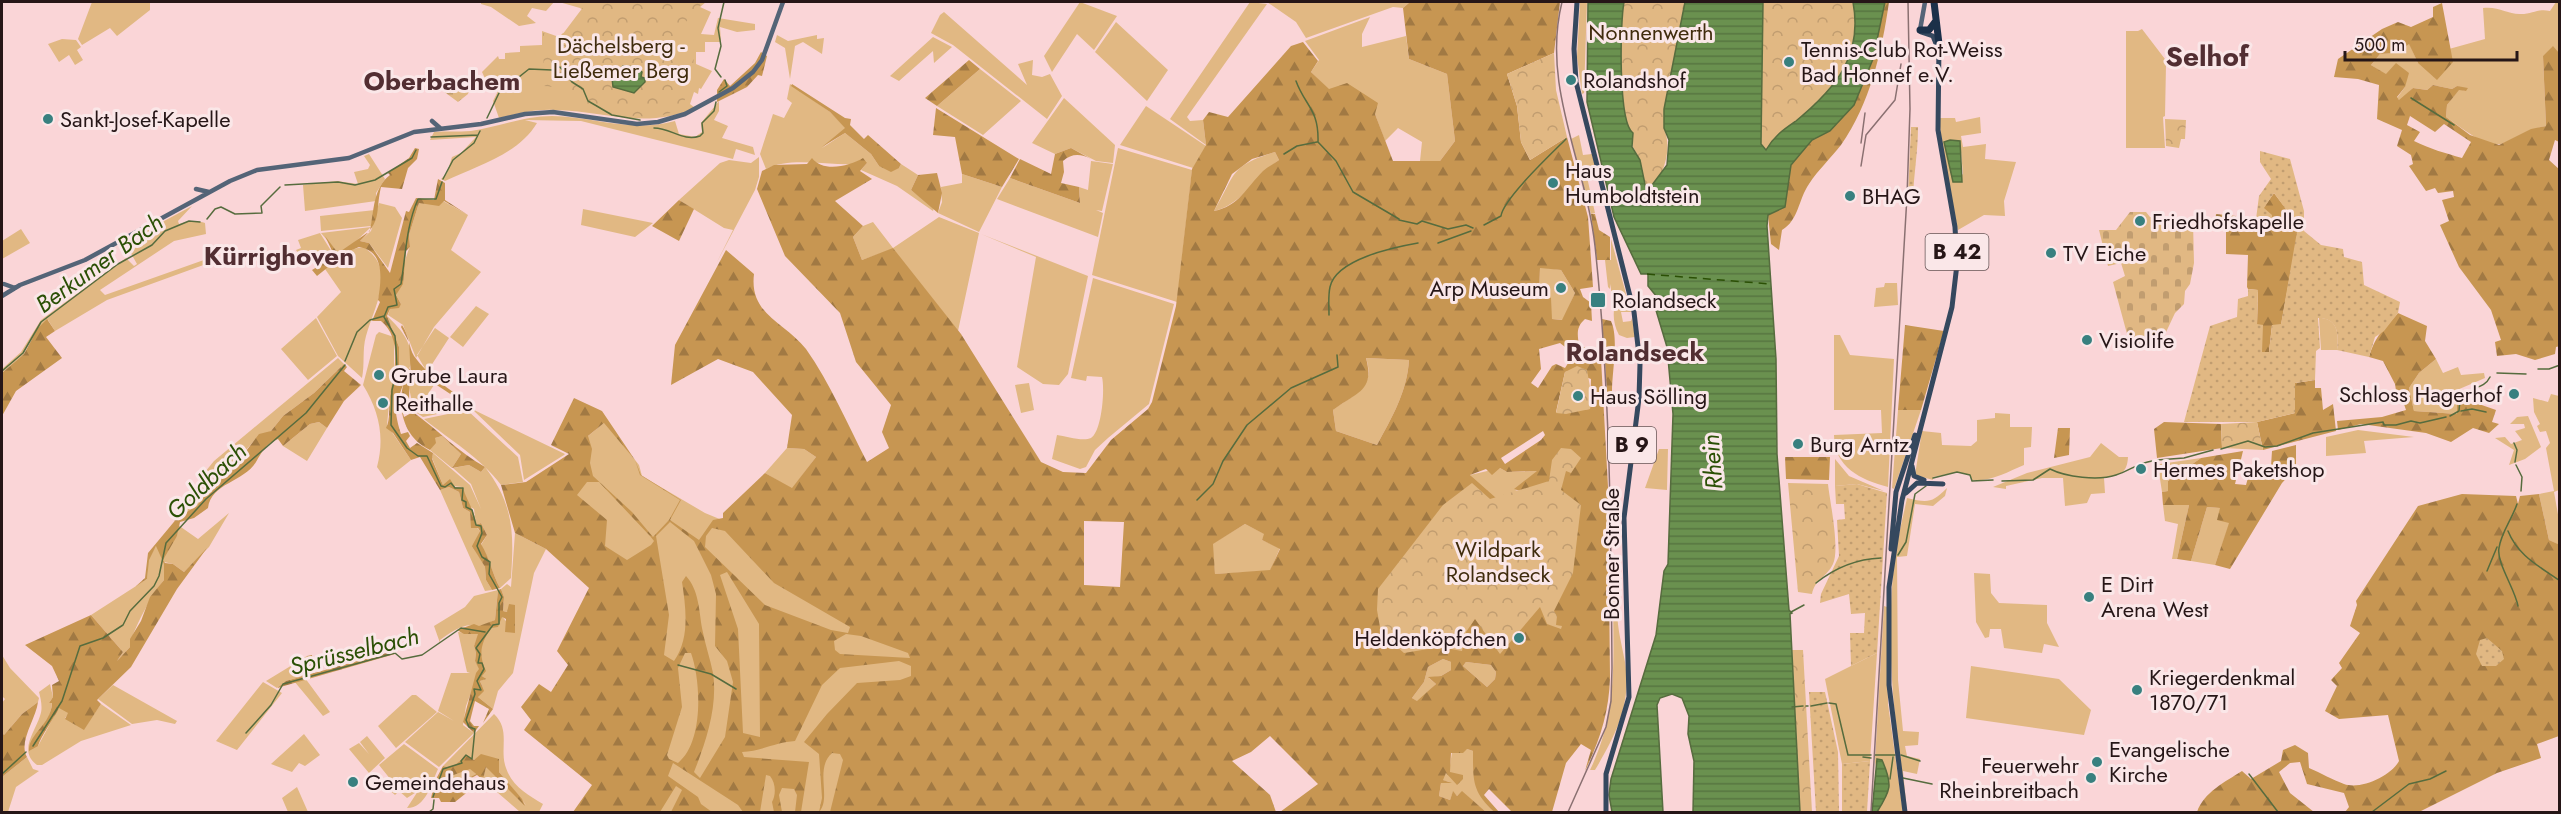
<svg xmlns="http://www.w3.org/2000/svg" width="2561" height="814" viewBox="0 0 2561 814" font-family="Jost,sans-serif">
<style>
.grass{fill:#e1b883;fill-rule:evenodd}
.forest{fill:url(#forest-firs);fill-rule:evenodd}
.cemetery{fill:url(#cemetery-stones)}
.park{fill:url(#park-crowns)}
.garden{fill:url(#garden-dots)}
.water{fill:url(#water-rules);stroke:#566c3e;stroke-width:1.5}
.lines{fill:none;stroke-linecap:round;stroke-linejoin:round}
.stream{stroke:#566c3e;stroke-width:1.5}
.ferry{stroke:#2b5005;stroke-width:1.5;stroke-dasharray:8 6;stroke-linecap:butt}
.secondary{stroke:#546477;stroke-width:4.5}
.primary{stroke:#35485e;stroke-width:5}
.highway{stroke:#1b3049;stroke-width:7}
.rail{stroke:#8a7071;stroke-width:1.5}
.poi-dot{fill:#38807f;stroke:#fae7e8;stroke-width:2}
.labels{text-anchor:middle;dominant-baseline:central;stroke-width:6;stroke-linejoin:round;paint-order:stroke}
.shield{fill:#fae7e8;stroke:#665556;stroke-width:1.5}
.shield-label{font-size:21px;font-weight:bold;fill:#261617}
.park-label{font-size:22px;fill:#402c0d;stroke:#fae7e8}
.poi-label{font-size:22px;fill:#261617;stroke:#fae7e8;text-anchor:start}
.street-label{font-size:22px;fill:#261617;stroke:#fae7e8}
.water-label{font-size:24px;font-style:italic;fill:#2b5005;stroke:#fae7e8}
.quarter-label{font-size:26px;font-weight:bold;fill:#522e32;stroke:#fae7e8}
.district-label{font-size:28px;font-weight:bold;fill:#522e32;stroke:#fae7e8}
</style>
<defs>
<pattern id="forest-firs" width="22" height="20" patternUnits="userSpaceOnUse" patternTransform="scale(1.5)"><rect width="22" height="20" fill="#c79652"/><path d="M5 1l3.5 6h-7zM16 11l3.5 6h-7z" fill="#a17943"/></pattern>
<pattern id="cemetery-stones" width="16" height="16" patternUnits="userSpaceOnUse" patternTransform="scale(1.5)"><rect width="16" height="16" fill="#e1b883"/><path d="M2 7V4a2 2 0 0 1 4 0v3zM10 15v-3a2 2 0 0 1 4 0v3z" fill="#c19d70"/></pattern>
<pattern id="park-crowns" width="20" height="18" patternUnits="userSpaceOnUse" patternTransform="scale(1.5)"><rect width="20" height="18" fill="#e1b883"/><path d="M2 6a3 3 0 1 1 6 0M12 15a3 3 0 1 1 6 0" fill="none" stroke="#c19d70"/></pattern>
<pattern id="garden-dots" width="8" height="8" patternUnits="userSpaceOnUse" patternTransform="scale(1.5)"><rect width="8" height="8" fill="#e1b883"/><path d="M2 2h.1M6 6h.1" fill="none" stroke="#c19d70" stroke-width="1.8" stroke-linecap="round"/></pattern>
<pattern id="water-rules" width="6" height="5" patternUnits="userSpaceOnUse" patternTransform="scale(1.5)"><rect width="6" height="5" fill="#6a914f"/><path d="M0 2.5h6" fill="none" stroke="#577541"/></pattern>
</defs>
<rect width="100%" height="100%" fill="#fad5d7"/>
<path class="grass" d="M92 2H150V10L117 36 110 28 82 45 78 39Z
M481 2H554L546 11 532 8 527 16 536 23 519 26 491 7 481 4Z
M559 2H706L700 7 711 12 701 34 714 35 718 18 755 24V30L737 32 720 27 721 42H705V52H696V64L712 71 701 89 699 88 698 94 694 92 690 104 695 108C645 130 606 111 554 110 535 109 517 114 499 118L493 101 498 91 493 85 489 87 482 72 498 56 499 59H505V53L520 52V46L542 45V31L559 37 563 33 586 42 606 26 580 8Z
M1080 2 1117 16 1094 50 1077 34 1052 72 1044 56Z
M1250 2 1267 4 1187 117 1190 121 1203 120 1206 145 1170 119Z
M1267 2H1410L1403 8 1393 7 1306 38 1296 22Z
M1580 2H1587L1584 93 1582 94 1577 57Z
M2556 2H2559V53L2543 56 2546 126C2529 129 2517 140 2501 144 2485 148 2459 126 2446 117L2447 105 2459 89 2466 91 2457 86 2452 89 2433 85 2427 90 2413 88 2400 101 2397 98 2405 87 2371 65 2380 54 2397 53 2409 43 2418 63 2453 62 2449 49 2485 39 2483 8C2499 6 2509 15 2521 14 2533 14 2538 8 2550 11Z
M944 12 1027 85 1018 64 1033 60 1032 75 1042 77 1050 74 1062 96 1047 119 953 45 931 33 940 15Z
M1370 17 1362 34V47L1406 36 1409 59 1447 74 1455 141 1440 161H1420L1422 142 1398 128 1385 141 1375 114 1329 90 1311 72 1319 60 1305 41Z
M1116 22 1168 70 1147 101 1095 52Z
M2142 29 2168 63 2166 65 2165 116 2163 117 2165 148H2126V31H2138Z
M777 35 788 41 817 35V39L824 38 822 54 803 42 795 46 790 79 785 48 775 42Z
M933 37 952 47 934 63 933 51 899 81 890 76Z
M62 39 76 40 81 47 77 50 83 60 75 65 69 55 59 62 48 44Z
M980 69 1021 101 983 135 937 106Z
M790 84 830 112 846 128 822 148 845 133 871 154 879 166 899 168 901 164 918 175 911 190 934 208 933 211 897 186 861 170 867 163C836 168 792 155 766 169L760 154 773 114 784 118 792 103 787 99Z
M1064 98 1115 145 1113 163 1096 161 1071 148 1055 154 1032 143Z
M719 101V111L714 120 728 126 722 138 753 147 755 155 736 149 733 159 581 121 525 120 537 123C518 155 476 166 445 181L441 179 447 173 452 157 461 153 476 137 430 140 434 132C446 131 458 132 471 131 498 127 524 116 552 116 595 117 632 133 675 121L679 134 695 137 702 132 701 123Z
M1146 106 1206 146 1193 168 1120 145Z
M1980 117 1981 133 1961 136 1963 147 1986 144 1985 159 2016 162 2004 201 2005 216 1984 215 1958 230 1945 169 1939 118H1955L1956 122ZM1960 141 1963 174 1953 182 1944 142Z
M1579 135 1583 155 1592 154 1597 175 1587 177 1595 213 1591 214 1571 139Z
M1118 148 1192 170 1177 302 1092 275Z
M1275 152 1279 160C1255 177 1243 204 1214 211 1236 174 1229 166 1275 152Z
M369 154 385 179 376 193V201L305 211 303 185 337 181 358 184 354 172 368 169 370 165 364 156Z
M759 157V177L755 190 716 264 733 230 724 228 679 200 720 163 729 160 751 163Z
M1091 161 1113 164 1102 211 1096 210 1103 213 1098 237 997 199 1010 178 1080 203 1079 187 1088 190Z
M962 174 1002 187 979 232 938 213 942 202 941 187 962 183Z
M443 201 468 215 451 250 481 272 434 327 416 358 403 325 388 315 390 309 401 304 396 295C398 288 407 250 410 247L409 235 419 203Z
M379 203 395 207 402 218 388 268 369 243 360 241 371 231Z
M192 206 178 221 179 224C186 221 198 220 205 223L206 234 174 241 100 290 105 295 218 255 220 259 107 300 55 331 48 320 28 344 24 354 2 373V369L21 352 41 320 126 258 134 266 137 264 128 248 142 242 138 235Z
M583 209 653 223 635 237 581 225Z
M375 210 371 226 321 231 320 216Z
M939 217 979 233 958 331 893 249 862 260 853 237 863 226 873 222 893 248Z
M371 227 352 245 338 253 321 233Z
M21 229 30 243 2 259V241Z
M320 233 335 257 329 262 321 250 304 261 296 250 301 248 298 240Z
M981 234 1088 276 1068 374 1059 385 1043 384 1017 367 1036 257Z
M1611 239 1631 312H1621L1623 322 1631 321 1632 318 1635 337 1627 338 1619 335C1612 322 1613 311 1616 299L1611 293V284L1610 289 1608 287 1605 260H1611Z
M363 247C398 268 374 307 366 336 362 350 365 364 362 378L338 356 317 317 341 292 325 269 353 249Z
M1540 267 1561 270 1575 293 1563 320 1552 319 1539 294Z
M1093 278 1174 304 1149 404 1108 438 1095 450 1086 467 1080 469 1052 459 1057 435C1066 436 1083 442 1091 438 1102 431 1105 389 1102 377L1087 376 1086 381 1071 378Z
M1885 283H1897L1898 305 1874 307 1876 288 1884 287Z
M476 306 489 314 463 347 450 337Z
M387 316C400 328 414 344 411 363 410 369 405 375 404 382H399V347Z
M316 318 337 356 308 380 281 349Z
M2319 318C2338 318 2339 334 2337 350H2321Z
M435 328 449 338 427 372 417 355Z
M379 332 394 337V386L390 394 387 425 411 460 386 480 377 467C385 437 379 411 363 385L376 335Z
M1834 335H1840L1850 355 1894 359 1888 487C1861 480 1834 467 1834 435L1882 433 1881 410H1834Z
M338 358 344 364 314 393 283 416 271 431 253 442 197 506 174 521 205 472 214 461Z
M1366 358 1409 360C1407 392 1392 417 1377 445L1336 431 1333 410C1354 394 1376 388 1366 358Z
M2436 359 2443 373 2458 367 2461 375 2484 373 2485 378 2457 390V414L2414 411 2409 388 2419 373Z
M413 370 434 385 426 397 447 412 423 417 414 411 409 388Z
M1029 383 1034 410 1021 413 1015 385Z
M2551 394 2559 396V490L2554 492 2559 520V545L2549 540 2539 494 2554 491 2546 448 2550 443 2546 431 2540 432 2537 426 2540 424 2534 412 2533 398 2548 402Z
M472 409 565 454 564 455 524 480 520 455Z
M467 410 518 457 523 482 501 485C481 458 450 440 424 419Z
M1898 410H1921L1894 489 1892 488Z
M1995 413 2010 414V427H2032L2031 447 2024 448V465C2007 472 1991 482 1972 480L1970 475 1957 472 1933 477V480L1915 475 1922 431 1941 433 1942 445 1971 446 1977 441V420L1995 418Z
M2528 416 2541 447 2525 459 2509 465 2514 450 2495 438 2505 437 2511 444 2522 440 2515 431 2525 428 2524 424H2510L2517 417Z
M319 422 327 428 307 461 283 446 310 424Z
M605 422 639 465 642 476 705 513 722 520 924 645 917 673 844 751 845 761 833 812H646L604 547 574 494 587 437Z
M2358 430 2414 437 2364 441 2366 453 2326 456V437Z
M442 436 461 454 452 468 430 450 435 443V438Z
M2101 443 2119 457H2128C2127 474 2120 475 2104 478L2105 493 2091 494 2087 503 2065 506 2063 478H2042L2006 486V489L1993 487 2027 473 2090 457Z
M787 448 804 449 816 457 792 489 765 473Z
M1659 449H1668L1667 490 1645 488Z
M433 453 470 485 481 509 471 484 453 468 469 465 481 472 485 467C514 505 514 533 511 578L500 588C492 573 490 560 481 545L487 535 481 523 476 525 474 509 469 506 462 487 443 485 432 458Z
M2201 458 2168 481V491L2162 492 2158 466 2160 464Z
M1835 459 1849 476 1884 491 1857 484 1835 486Z
M1500 468 1507 472 1538 471 1515 490 1535 496 1506 518 1470 475Z
M449 487 459 492 463 508 470 512 471 521 480 531 473 546 485 567 486 580 492 590 485 591 440 490Z
M1947 488 1945 496 1933 506 1915 504 1907 556 1897 557 1898 680 1903 731 1919 732 1918 745 1905 746 1907 756 1920 759 1917 774 1903 771 1907 812C1895 727 1884 643 1895 556 1898 537 1903 517 1907 498 1928 503 1932 503 1947 488Z
M2163 505H2189L2177 559H2172L2178 524 2165 521Z
M2207 507 2220 508 2230 522 2215 565 2191 561Z
M229 513 209 547 184 572 173 564 164 562V580C153 593 131 632 130 647L117 661 123 652 91 615 147 579 148 560 156 546 177 536 178 525 198 539Z
M1245 524 1265 534 1262 540 1280 548 1270 571 1215 574 1212 544Z
M515 533 546 549 534 573 513 673 498 691 493 709 478 697 482 686 480 681 485 679 482 676C485 665 479 658 480 648 482 634 495 626 502 616L515 633V605L507 612 503 611 504 597 501 589 507 584 511 587Z
M1974 573 1990 574 1991 593 1999 603 2047 605V623L2059 647 2044 644 2042 653 2004 648 2001 629H1990L1989 637 1985 638 1976 622Z
M498 590 495 620 479 627C466 621 451 632 440 640V643L434 626 465 607 474 596Z
M1613 591 1620 594C1613 614 1621 640 1625 662 1632 703 1616 735 1595 770H1590C1619 711 1613 656 1613 591Z
M1884 606 1887 607 1888 704 1903 812H1877L1884 801 1875 762 1872 812Z
M458 632 479 634 474 646 476 653 475 661 480 669 466 706 463 725 474 733 439 767 405 742 438 712 454 721 438 711 451 673H470L467 672Z
M1877 653 1870 761 1842 764 1825 679Z
M2 655 10 668 39 698 38 702 22 714 4 735 2 732V703L5 699 2 696Z
M307 656 310 674 286 681 277 688 266 681Z
M1443 659 1451 662V670L1441 676 1429 678 1436 684 1418 702 1412 698 1424 682 1428 667Z
M1466 662 1491 665 1496 672 1495 679 1487 687 1463 666Z
M1971 666 2059 679 2091 710 2084 735 1966 718Z
M305 678 330 712 323 716 294 681Z
M263 682 282 693 237 750 216 741Z
M50 684 53 697 49 703 52 702C51 715 47 727 36 734L38 746 59 707 69 713 65 718 84 729 101 704 131 725 81 741 42 765H37C18 751 35 732 40 716 43 708 41 700 39 692Z
M113 685 177 721 175 724 157 720 132 724 98 699Z
M412 695H416L437 712 396 748 378 726Z
M494 714C511 730 499 749 506 768 512 786 528 795 543 804L539 812H520L483 780 486 766 526 805 499 772 481 756 474 760 466 755C459 762 454 769 443 766Z
M304 734 320 755 305 766 299 763 292 772 271 764Z
M367 736 385 758 369 773 349 749 359 743 369 754 360 742Z
M404 744 438 769C431 784 426 808 407 808L418 791 407 798 399 791 395 795 386 787 391 780 379 765Z
M1467 749 1473 751C1473 776 1475 794 1494 812H1486L1462 792 1457 796 1453 792 1450 800 1439 796 1441 783 1449 782 1442 780 1447 771 1449 772 1452 752Z
M27 757 33 769 39 771 16 787 8 812H2V777Z
M470 768 476 774 464 781 469 790 465 794 444 786 452 774Z
M297 787 308 812H288L282 798Z"/>
<path class="forest" d="M1410 2H1560L1554 53 1507 74 1517 106 1521 142 1530 160 1567 137 1588 217 1593 287 1580 289 1583 297 1591 303 1592 321 1585 319C1575 328 1578 335 1579 347H1592L1593 359H1601L1608 487 1610 678C1609 712 1600 740 1585 771L1591 750 1581 744 1566 763 1552 812H1512L1489 789 1484 795 1499 812H1494C1472 791 1473 781 1473 751L1467 749 1463 753H1451L1450 772 1463 775V779L1457 785 1446 773 1443 780 1452 783H1441L1439 796 1450 800 1453 791 1457 796 1462 791 1486 812H1280L1318 784 1270 736 1251 752 1232 761 1270 795 1276 812H830L843 760 840 754 832 753C814 769 832 798 819 812L822 798 819 754 804 742 827 714 857 683 900 680 911 676V666L899 661 840 668 822 685 795 741C777 742 761 751 742 752L744 757 809 762 801 812H795L797 795 794 789 782 788 779 795 782 812H774L772 802C776 795 776 783 770 776L766 775 760 812H743L738 805 673 763 668 776 698 797 701 804 712 812H671L682 790 676 786 660 812H573L592 785 524 730 531 720 521 707 539 684 551 692 568 665 557 651 589 588 546 549 515 533 501 485 526 482 569 454 551 445 574 398 602 411 635 460 641 475 681 500 670 520 699 540 713 520 723 518V513L765 473 792 488 816 457 804 449 787 448 792 415 753 372 718 359 671 385 675 345 726 250 754 274C749 315 785 322 806 349 830 383 848 425 867 462L889 448 882 432 891 405 856 362 840 313 785 256 757 189 762 171 774 165 807 164 812 158C823 173 850 166 863 158L867 163 860 171 872 179 835 201 863 226 853 237 862 260 893 248 961 334 1041 462 1063 472 1086 473 1111 440 1148 409 1152 402 1176 306 1192 169 1206 145 1203 120 1209 112 1228 117 1291 46 1303 42 1318 61 1311 72 1329 89 1347 83 1378 103 1375 114 1393 161H1440L1455 141 1447 74 1409 59 1403 8ZM1275 152 1279 160C1274 164 1267 167 1263 171 1246 188 1239 206 1214 211L1232 174 1252 159ZM1540 268 1561 270 1575 293 1562 320 1552 319 1551 298 1539 294ZM1560 343 1574 354 1565 368 1556 364 1552 366 1538 388 1531 383 1541 369 1539 349ZM1366 358 1409 360C1407 392 1392 417 1377 445L1336 431 1333 410C1357 392 1375 391 1366 358ZM1570 371 1591 379 1590 409 1556 412 1565 372ZM604 423 635 460 640 475 680 500 669 520 653 537 632 512 593 476 590 463 592 449 588 436ZM1543 431 1545 435 1541 440 1505 464 1501 458ZM1500 468 1507 472 1537 471 1514 489 1535 496 1496 498 1470 475 1486 469 1492 475ZM587 482H599L650 536 654 541 651 545 627 560 605 546 607 520 577 495ZM1084 521 1124 522 1120 587 1084 585ZM670 522 694 541 711 575 716 594 715 646 727 661 733 682 725 737 700 778 694 772C706 742 718 706 713 673 710 658 705 644 702 628 699 611 699 590 686 576L682 582C686 609 690 638 674 661L664 655 669 615 656 536ZM1245 524 1264 534 1262 540 1280 549 1270 570 1215 574 1213 544ZM712 528 725 531 774 583 850 627 848 633 831 630 765 605 705 547 706 536ZM727 572 759 624 760 737 743 733 738 629 720 575ZM846 634 861 636 908 653 910 658 840 654 835 650 834 641ZM685 653H691C701 681 704 742 678 763L669 759 667 755 682 707 678 668ZM1443 659 1451 662V670L1441 676 1428 677 1436 684 1417 701 1412 698 1424 682 1428 667ZM1466 662 1491 665 1496 672 1495 679 1487 687 1463 666Z
M1885 2H1889C1882 51 1870 104 1841 145 1831 158 1818 170 1809 184 1798 200 1799 220 1782 230L1779 250 1771 244 1768 215 1785 207 1790 166 1812 140 1830 131 1854 105 1873 59Z
M2442 3 2453 62 2437 80 2418 63 2409 44 2397 53 2380 54 2371 65 2386 74 2396 63 2409 73 2405 87 2397 97 2399 100 2413 88 2427 90 2433 85 2452 89 2457 86 2468 88 2466 91 2459 90 2447 105 2446 117 2470 135 2499 145 2531 129 2546 126 2543 56 2553 46 2559 53V142L2555 140 2549 160 2560 170V346L2556 347 2555 354 2535 360 2516 354 2497 356 2495 342 2501 340 2491 310 2459 267 2440 225 2449 221 2442 200 2454 197 2453 191 2438 193 2435 188 2426 191 2409 166 2413 164 2411 155 2397 146 2402 130 2377 119 2379 85 2358 79 2334 77 2338 59 2382 29 2398 22 2411 27 2433 17V7ZM2410 116 2435 132 2444 124 2471 142 2462 158C2445 153 2430 149 2414 141L2420 132 2407 125Z
M761 52 767 56 762 76 758 75 747 87 717 102V90L724 79 730 86 755 63Z
M969 60 980 69 937 106 925 98Z
M792 84 845 118 851 119 850 125 864 139 868 135 901 164 899 168 891 172 879 166 871 154 845 133 822 147 845 128 830 112 791 86Z
M936 108 1019 159 1002 187 962 174 955 137 933 135Z
M415 148 419 149 417 159 408 168 402 189 381 187C375 212 383 220 360 241L369 243 390 273 406 211 409 212 416 198 434 200 438 179 445 183V200L468 215 444 201 439 206 419 203 409 235 410 247 406 251 403 284 396 295 401 304 399 308 390 309 387 316 399 347V382H404L399 396H394C396 412 396 419 401 434L408 432 410 436 406 441 410 448 417 443 433 453 432 459 443 485 450 479 455 487 463 488C467 502 475 510 476 525L481 523 487 535 481 544C490 559 492 573 500 588L492 590 486 580 485 567 472 546 480 531 478 528H471L470 512 463 508 459 492 449 487 440 490 420 457 411 460 393 433 386 428C391 419 388 407 390 396 394 372 403 339 381 321H372L380 302 378 300C381 282 386 251 359 247L347 252 317 276 312 270 322 264 321 261 326 259 329 262 335 257 325 236 338 253 370 231C374 211 373 188 390 175L388 173 409 158Z
M1071 148 1091 159C1081 154 1072 153 1063 161L1064 172 1061 183 1079 187 1080 203 1010 178 1020 159 1051 174 1055 154Z
M937 173 942 193 938 213 911 190 918 175Z
M2274 193 2299 226 2281 325H2272L2269 352H2262V325H2257L2258 290 2248 289 2247 287 2248 255 2226 254V225L2215 224 2216 214 2236 216 2235 220 2252 224Z
M679 200 694 209 679 241 652 226Z
M1591 214H1595L1599 230 1610 237V260H1597Z
M2398 313 2427 326 2425 341 2436 359 2419 373 2409 388 2414 411 2457 414V390H2461L2464 404 2476 403 2496 410 2492 422 2499 424 2489 433 2473 428 2451 442 2426 433 2361 424 2338 430 2337 421 2382 417 2406 410 2404 404 2397 397 2395 384 2383 361 2369 357C2376 334 2383 331 2398 313Z
M47 319 55 331 46 337 62 358 16 391 2 416V373L24 354 38 328Z
M1602 319 1611 321C1619 338 1612 371 1612 392H1607Z
M402 325C409 335 409 348 414 356 428 376 451 390 471 405L470 407 414 370 411 378 409 342 401 327Z
M1905 325 1944 331 1921 410H1898Z
M344 364 347 367 344 371 361 385 344 401 327 428 319 422 310 424 283 446 278 439C265 444 262 452 256 462 244 482 211 483 208 508L194 518 180 522 177 536 163 560 165 563 173 564 184 572 207 548 177 589 131 667 97 700 101 704 84 730 65 719 68 713 59 708C53 720 41 736 38 746L29 751C28 734 51 725 52 703H49L53 697 52 685 59 681 52 666 25 645 91 615 123 652 117 661 130 647V639L141 621 150 597 164 580V564L156 546 149 560 147 579 135 587 145 578 148 553 178 517 197 506 214 482 233 468 259 434 271 431 283 416 314 393Z
M410 368 409 400 401 405 404 417 413 412C438 430 458 452 485 467L481 472 469 465 452 468 461 454 442 436 435 438 436 443 430 450C399 436 394 396 410 368Z
M2315 380V388H2321L2323 410 2333 404 2336 431 2263 450 2257 422 2295 413V383Z
M2164 422 2221 424 2222 448 2157 458 2154 429Z
M2058 428H2070L2069 455 2054 458Z
M2296 445V468L2282 483 2230 569 2215 565 2229 523 2217 520 2220 508 2207 507 2191 561 2177 559 2189 505H2163L2162 492 2168 491V481L2201 458 2243 451 2235 484 2246 485 2251 467 2271 466 2272 451Z
M1785 457H1830L1829 480 1786 479Z
M2462 494 2516 496 2518 504 2520 496 2539 494 2549 540 2560 545 2559 736 2537 744 2541 758 2497 773 2419 812H2345L2349 807 2344 793 2307 784 2300 762 2290 763 2279 772 2290 793 2314 812H2197C2204 792 2225 782 2242 771L2251 779 2281 761 2283 750 2295 745 2308 753 2309 768C2321 773 2333 780 2344 784 2361 790 2391 776 2399 761L2388 715 2339 719 2325 711 2337 686 2331 680 2342 668 2339 663 2360 633 2350 626 2357 605 2356 601 2418 506Z
M501 589 504 597 503 611 507 612 509 604 515 605V633L505 632 506 619 502 617 498 627 491 628C481 643 478 654 486 671L482 676 486 679 480 681 484 691 478 697 493 709 483 723 489 709 475 701 470 721 474 726H479L474 733 463 722 476 673 479 669 475 661 476 653 474 646 478 634H464L457 630 474 624 479 626 495 620 498 590Z
M394 651 395 654 277 688 286 681 310 674 307 656 312 655 314 673Z
M38 702C36 719 18 742 27 757L2 777V732L4 735 22 714Z
M481 754 499 759V772L522 799 525 806 486 767 483 780 477 775 466 781 469 790 463 781 476 774 470 769 448 777 445 786 465 794 455 802H441L439 798H431L435 781 443 766C453 769 459 762 466 755L474 760Z"/>
<path class="cemetery" d="M455 80 470 86 468 94 458 102 443 91 446 83 453 84Z
M2130 212H2146L2150 217 2193 222 2194 263 2190 284 2185 291 2184 304 2175 313 2160 345H2130L2113 282 2125 276 2121 263 2108 266 2099 230H2116Z"/>
<path class="park" d="M587 2H701L700 7 680 28 677 51 694 57C692 73 691 93 681 106 667 125 603 113 582 107L571 89 544 86 543 33 559 39Z
M1624 2H1685L1664 128C1674 155 1660 173 1652 199H1647L1640 160 1633 147V133C1618 122 1620 23 1624 2Z
M1763 2H1853C1863 56 1836 88 1796 121 1783 130 1773 136 1767 150L1761 144Z
M1554 53 1556 90 1567 137 1530 160 1521 142 1517 106 1507 74Z
M2165 119 2186 120 2185 139H2181L2179 148 2166 146Z
M1577 366 1587 370 1592 398 1590 409 1566 414 1556 413 1565 372Z
M2257 422 2263 450 2222 448 2221 424Z
M1561 448 1571 449 1581 458 1571 473 1566 471 1561 490 1581 505 1573 573 1554 611 1557 616 1556 625 1562 626 1561 629 1547 624 1540 607 1500 654 1475 619 1466 632 1462 651 1440 647 1404 653 1381 633 1377 610 1378 589 1443 505 1472 483 1490 499 1549 481 1552 460Z
M1788 483 1828 484C1830 502 1840 549 1833 564 1827 577 1815 579 1812 594L1798 592Z
M1792 650H1803L1812 812H1800Z"/>
<path class="garden" d="M1911 127H1918C1918 151 1914 173 1913 197H1908Z
M2260 151 2290 159 2304 211V231L2321 245 2343 249 2344 257 2362 262 2364 285 2400 302 2398 313 2384 331 2375 337 2369 357 2337 350C2339 334 2338 318 2318 318L2320 348 2316 351 2315 380 2295 383V413L2257 422H2184L2210 326 2237 317 2238 299 2248 296V289L2258 290 2257 324 2263 325 2262 352H2269L2272 325 2281 324 2298 226 2274 193 2264 208 2272 215V231L2241 221 2242 216 2256 219 2259 196 2271 179 2260 162Z
M1857 484 1887 493 1877 653 1851 666 1850 633H1864L1865 613 1851 614 1849 594 1820 603 1821 594 1839 556 1837 520 1845 519 1844 504H1836L1835 486Z
M2487 638 2502 651 2504 659 2496 666H2482L2476 654 2480 640Z
M1809 692H1825L1838 752 1839 812H1816Z
M1870 761 1867 812H1842V764Z"/>
<path class="water" d="M1588 2H1624C1620 23 1618 123 1633 133L1632 147 1640 160 1648 199H1652V185L1667 165 1669 140 1664 128V109L1685 2H1763L1761 144 1766 150C1774 136 1783 130 1796 121 1836 88 1863 56 1853 2H1885L1873 59 1854 105 1830 131 1812 140 1791 165 1785 207 1768 215 1767 226 1776 359 1777 454 1789 610 1792 613 1790 614 1800 812H1693L1694 761 1688 734 1689 716 1682 698 1672 694 1660 698 1657 705 1663 812H1612L1609 795 1611 779 1656 635 1664 571 1668 564 1673 414 1667 347 1655 307 1657 297 1648 286V274H1641L1614 217 1587 102Z
M623 66 636 67 642 72 641 77 645 78V82L634 93 613 87 612 78Z
M1950 140 1960 141 1962 182H1953L1944 142Z
M1877 759 1882 760C1893 785 1891 790 1877 812H1872Z"/>
<g class="lines">
<path class="stream" d="M2499 2H2542
M721 77 715 69 721 46 718 28 724 2
M1296 81C1305 106 1319 109 1318 142L1336 161 1353 192 1399 219
M719 92 727 86 725 80
M2411 98 2454 125
M487 118 499 93 529 69 552 70 560 67 572 82 583 89 588 101 595 105 612 115 640 120
M654 128C671 128 683 142 700 136L703 133 702 123 714 111 716 102
M431 137 478 135
M1284 154 1297 146 1317 142
M443 179 453 160 474 143 480 131
M285 185 338 182 355 185 375 180 412 158 416 150
M207 219 215 209 221 207 235 214 262 213 261 206 280 187
M1399 220 1417 224 1422 221 1448 229 1466 225 1473 228
M1484 225 1501 216C1503 199 1552 153 1566 139
M1438 243 1471 231
M1329 315C1329 306 1328 296 1330 287 1336 259 1395 247 1418 243
M345 361 357 332 370 320 384 316
M2538 369H2549L2560 365
M2 371 23 353 41 322 118 264 152 245 165 231 189 221 200 222
M2497 373 2526 374
M2461 411 2472 409 2486 412
M2450 416 2459 411C2460 382 2482 394 2490 377
M2514 443 2517 450 2515 462
M2221 449 2248 441 2265 447 2277 446 2313 433 2383 422 2384 425H2396L2411 421 2420 423 2446 417
M2157 460 2184 458 2213 450
M2516 465 2522 477 2521 491
M1933 478 1957 472 1970 475 1972 481 1993 480
M2002 481 2033 480 2050 469C2066 477 2098 481 2116 475 2129 471 2138 463 2152 461
M1197 500 1213 484 1223 461 1247 425 1291 388 1338 367 1337 355
M2517 504C2512 519 2501 533 2499 548 2496 562 2515 589 2518 606
M2508 531C2518 556 2539 566 2560 581
M1898 555 1906 542 1915 494 1926 486
M2487 571 2497 547
M1816 583C1836 567 1856 559 1881 558
M1791 612 1804 605
M678 665 711 674 736 689
M1829 703 1836 704 1848 755H1871
M1806 706H1808
M1811 706 1827 703
M1792 707 1803 706
M246 733 271 705 283 684 395 653 402 659 422 655 461 628 485 632
M33 746 62 701 80 646 103 638 123 625 130 611 154 586 159 576 166 543 206 499 306 413 345 365
M1875 755H1895
M1901 755 1920 761
M1863 757 1871 758
M2 774 26 752
M2249 774 2278 812
M1903 778 1932 784
M1890 779 1893 757
M433 797 443 769 462 763 461 761 466 755 472 759 475 729 469 727 466 720 475 694 474 689 481 690 477 681 484 669 482 663H478L480 654 476 648 493 625 499 624V603L502 597 489 574 490 562 482 557 477 546 482 533 481 526 476 525 472 510 466 507V502L462 500 463 488H455L451 483 445 487 441 486 427 456H418L407 448 391 425 392 390 397 370 396 348 395 336 384 317 388 307 397 305 394 289 401 284C406 253 406 227 418 199H436L442 182
M429 812 433 809 434 800
M2372 812 2409 784 2430 779 2446 771"/>
<path class="ferry" d="M1647 274 1770 284"/>
<path class="secondary" d="M1920 30 1925 2
M432 121 440 128
M196 189 209 192
M4 284 15 288
M2 296 20 285 85 260 230 181 257 170 349 158 414 132 481 124 525 114 553 112 637 124 658 122 685 114 733 88 753 72 762 60 783 2"/>
<path class="primary" d="M1577 2 1574 49 1576 82 1634 312 1640 364 1639 398 1624 518 1629 697 1606 774V812
M1921 32 1933 36 1937 46
M1912 466 1914 476 1924 480
M1906 493 1917 483 1943 484
M1891 549 1896 492 1915 435
M1905 812 1889 685V587L1902 500 1952 307 1957 264 1955 227 1938 130 1939 44"/>
<path class="highway" d="M1934 2 1939 44
M1920 30H1929L1935 22"/>
<path class="rail" d="M1562 2C1541 86 1586 164 1595 246 1610 386 1611 527 1612 668L1611 701 1606 727 1568 812
M1861 143 1865 113
M1861 166 1866 135 1895 100 1901 64
M1871 812 1907 196 1910 109 1908 2"/>
</g>
<g class="poi-dot">
<circle cx="1789" cy="62" r="6"/>
<circle cx="1571" cy="80" r="6"/>
<circle cx="48" cy="119" r="6"/>
<circle cx="1553" cy="183" r="6"/>
<circle cx="1850" cy="196" r="6"/>
<circle cx="2140" cy="221" r="6"/>
<circle cx="2051" cy="253" r="6"/>
<circle cx="1561" cy="288" r="6"/>
<rect x="1590" y="292" width="16" height="16" rx="3"/>
<circle cx="2087" cy="340" r="6"/>
<circle cx="379" cy="375" r="6"/>
<circle cx="2514" cy="394" r="6"/>
<circle cx="1578" cy="396" r="6"/>
<circle cx="383" cy="403" r="6"/>
<circle cx="1798" cy="444" r="6"/>
<circle cx="2141" cy="469" r="6"/>
<circle cx="2089" cy="597" r="6"/>
<circle cx="1519" cy="638" r="6"/>
<circle cx="2137" cy="690" r="6"/>
<circle cx="2097" cy="762" r="6"/>
<circle cx="2091" cy="778" r="6"/>
<circle cx="353" cy="782" r="6"/>
</g>
<g class="labels">
<g class="shield">
<rect x="1925.5" y="234" width="63" height="36" rx="4.5"/>
<rect x="1608" y="427" width="48" height="36" rx="4.5"/>
</g>
<g class="shield-label">
<text x="1957" y="252">B 42</text>
<text x="1632" y="445">B 9</text>
</g>
<g class="park-label">
<text x="1651" y="32">Nonnenwerth</text>
<text x="621" y="45">Dächelsberg -<tspan x="621" dy="25">Ließemer Berg</tspan></text>
<text x="1498" y="549">Wildpark<tspan x="1498" dy="25">Rolandseck</tspan></text>
</g>
<g class="poi-label">
<text x="1801" y="49">Tennis-Club Rot-Weiss<tspan x="1801" dy="25">Bad Honnef e.V.</tspan></text>
<text x="1583" y="80">Rolandshof</text>
<text x="60" y="119">Sankt-Josef-Kapelle</text>
<text x="1565" y="170">Haus<tspan x="1565" dy="25">Humboldtstein</tspan></text>
<text x="1862" y="196">BHAG</text>
<text x="2152" y="221">Friedhofskapelle</text>
<text x="2063" y="253">TV Eiche</text>
<text x="1549" y="288" text-anchor="end">Arp Museum</text>
<text x="1612" y="300">Rolandseck</text>
<text x="2099" y="340">Visiolife</text>
<text x="391" y="375">Grube Laura</text>
<text x="2502" y="394" text-anchor="end">Schloss Hagerhof</text>
<text x="1590" y="396">Haus Sölling</text>
<text x="395" y="403">Reithalle</text>
<text x="1810" y="444">Burg Arntz</text>
<text x="2153" y="469">Hermes Paketshop</text>
<text x="2101" y="584">E Dirt<tspan x="2101" dy="25">Arena West</tspan></text>
<text x="1507" y="638" text-anchor="end">Heldenköpfchen</text>
<text x="2149" y="677">Kriegerdenkmal<tspan x="2149" dy="25">1870/71</tspan></text>
<text x="2109" y="749">Evangelische<tspan x="2109" dy="25">Kirche</tspan></text>
<text x="2079" y="765" text-anchor="end">Feuerwehr<tspan x="2079" dy="25">Rheinbreitbach</tspan></text>
<text x="365" y="782">Gemeindehaus</text>
</g>
<g class="street-label">
<text transform="translate(1611 554) rotate(-90)">Bonner Straße</text>
</g>
<g class="water-label">
<text transform="translate(99 263) rotate(-36)">Berkumer Bach</text>
<text transform="translate(1712 462) rotate(-94)">Rhein</text>
<text transform="translate(206 481) rotate(-43)">Goldbach</text>
<text transform="translate(354 651) rotate(-14)">Sprüsselbach</text>
</g>
<g class="quarter-label">
<text x="442" y="81">Oberbachem</text>
<text x="279" y="256">Kürrighoven</text>
<text x="1635" y="352">Rolandseck</text>
</g>
<g class="district-label">
<text x="2207" y="56">Selhof</text>
</g>
</g>
<rect width="2561" height="814" fill="none" stroke="#261617" stroke-width="6"/>
<path d="M2345 51v9h172v-9" fill="none" stroke="#261617" stroke-width="3"/>
<text x="2354" y="51" font-size="18" fill="#261617" stroke="#fae7e8" stroke-width="4.5" paint-order="stroke">500 m</text>
</svg>
